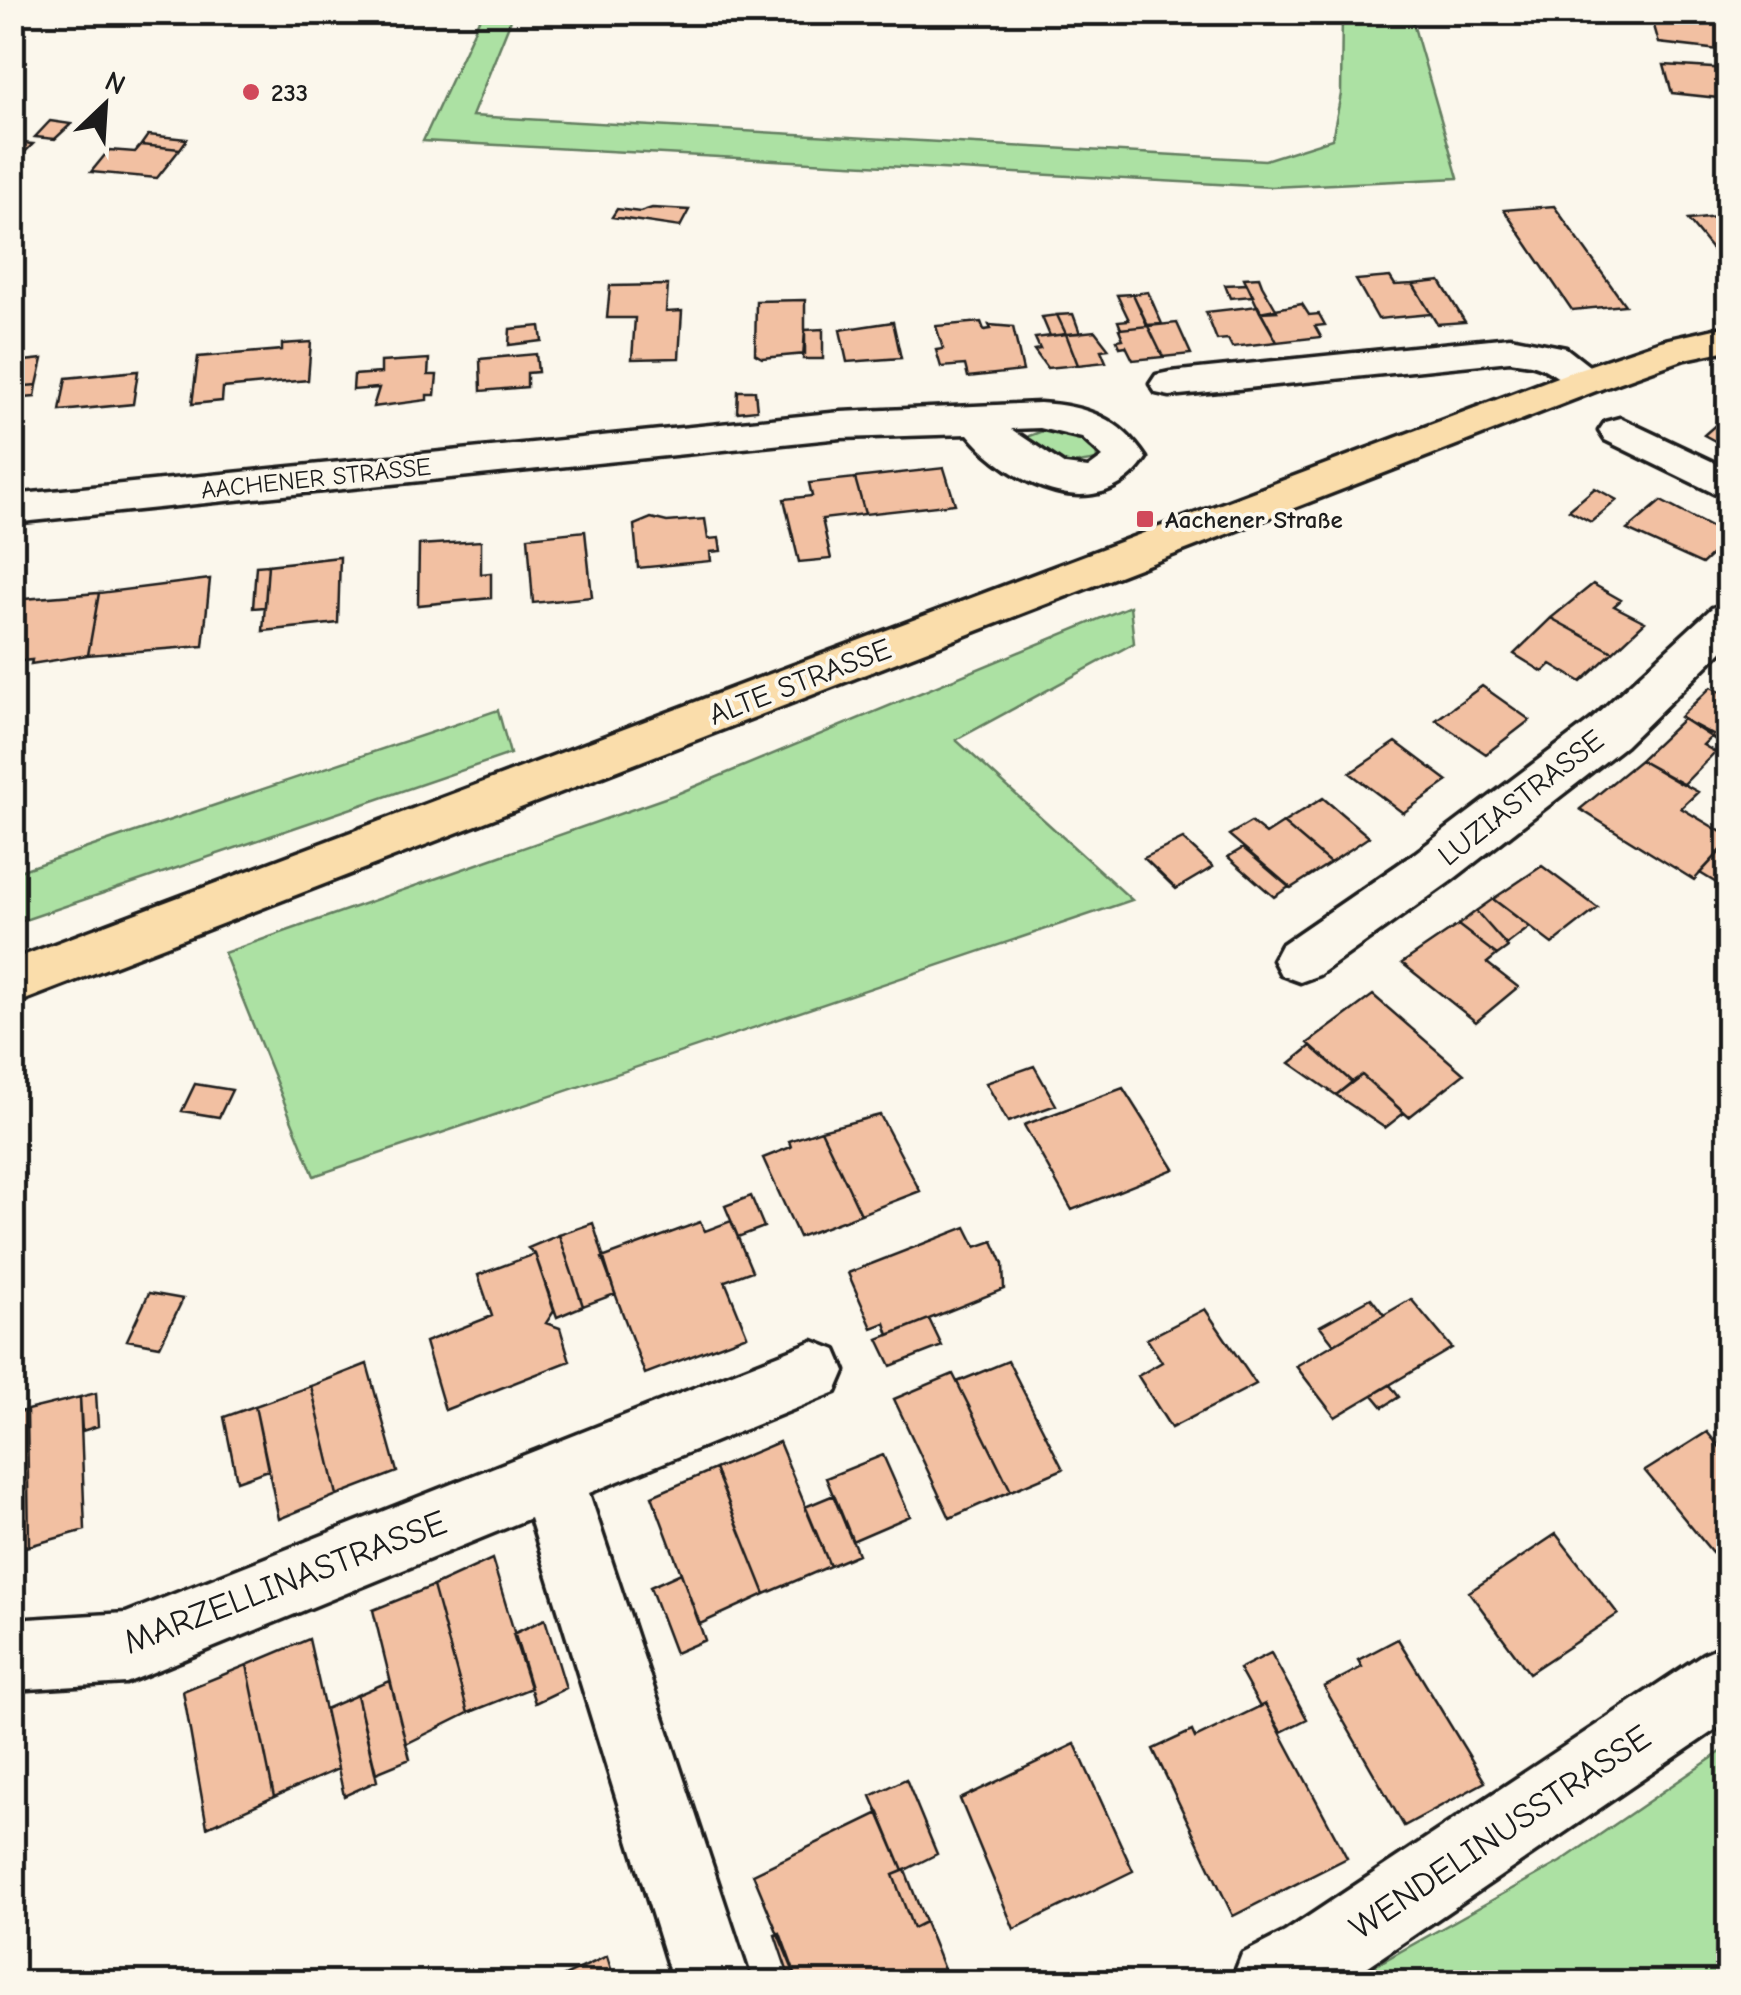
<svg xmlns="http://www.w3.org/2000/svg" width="1741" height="1995" viewBox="0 0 1741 1995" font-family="'Comic Neue',sans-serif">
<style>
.green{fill:#ace1a3;stroke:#647e60;stroke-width:2.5}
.building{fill:#f2c0a2;stroke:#1c1c1c;stroke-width:2.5}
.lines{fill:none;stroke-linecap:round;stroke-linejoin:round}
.street-casing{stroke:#1c1c1c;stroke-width:7}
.primary-casing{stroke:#1c1c1c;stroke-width:7}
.street{fill:#fbf7ec;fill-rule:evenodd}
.primary{fill:#faddab;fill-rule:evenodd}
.poi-dot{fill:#d1495b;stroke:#fbf7ec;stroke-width:4}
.labels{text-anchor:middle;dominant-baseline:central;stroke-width:8;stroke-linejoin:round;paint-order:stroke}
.far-poi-label{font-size:25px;font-weight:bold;fill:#1c1c1c;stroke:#fbf7ec;text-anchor:start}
.far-street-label{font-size:25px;fill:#1c1c1c;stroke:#fbf7ec}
.street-label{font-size:30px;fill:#1c1c1c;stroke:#fbf7ec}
.near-street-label{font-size:35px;fill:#1c1c1c;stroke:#fbf7ec}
</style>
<rect width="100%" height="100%" fill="#fbf7ec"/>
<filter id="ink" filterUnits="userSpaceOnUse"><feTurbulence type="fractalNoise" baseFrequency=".01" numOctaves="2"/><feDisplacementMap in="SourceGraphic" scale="20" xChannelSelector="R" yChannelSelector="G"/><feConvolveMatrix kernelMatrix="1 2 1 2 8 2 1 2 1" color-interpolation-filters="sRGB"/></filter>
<g filter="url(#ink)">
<path class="green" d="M514 12 472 116 1265 160 1332 139 1341 94 1342 13H1410L1458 178 1272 187 423 141 482 13Z
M1048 429 1077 436 1096 446 1097 460 1066 465 1027 445 1029 436Z
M1130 606 1134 643 956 740 1132 900 314 1176 224 953 679 793Z
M498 710 510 754 13 924V873Z
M1728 1747V1982H1346L1560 1862Z"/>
<path class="building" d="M1650 12 1728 16V51L1659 43Z
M1664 65 1728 69V99L1672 93Z
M50 121 71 124 55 139 35 137Z
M148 135 187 139 180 149 141 145Z
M12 142 33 144 12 165Z
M141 145 180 149 157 178 91 172 109 150 135 152Z
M1554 206 1625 305 1572 310 1504 210Z
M652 208 689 210 680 227 612 217 617 209 640 212Z
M1728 216V269L1688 220Z
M1259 277 1262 285 1277 311 1260 312 1244 278Z
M1390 277 1395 285 1413 284 1431 314 1378 319 1356 280Z
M1440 281 1465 322 1437 324 1413 284Z
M1247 284 1253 296 1230 298 1225 285Z
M668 285 666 312 682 311 679 358 632 359 635 318H607L610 286Z
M1148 292 1162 324 1147 325 1133 294Z
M1133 294 1148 326 1121 329 1118 321 1129 320 1117 295Z
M805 300V354L762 358 755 354 756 301Z
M1302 304 1309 315 1319 314 1325 325 1315 326 1321 337 1277 342 1260 312Z
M1258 306 1277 342 1232 347 1228 339 1217 340 1206 312Z
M1073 314 1080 333 1066 334 1057 315Z
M1057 315 1066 334 1050 336 1042 317Z
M893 322 901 358 847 362 840 330Z
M981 322 984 330 991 329 989 325 1013 327 1023 371 968 377 965 365 941 367 936 350 943 349 936 326Z
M1177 323 1191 354 1163 357 1148 326Z
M540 326 542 341 509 345 510 329Z
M1148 326 1163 357 1133 360 1126 346 1120 347 1117 340 1123 339 1119 329Z
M823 329V359H803L805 330Z
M1095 331 1109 349 1101 350 1106 362 1078 365 1066 334Z
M1066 334 1078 365 1047 368 1034 350 1040 349 1035 338Z
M311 342 308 380 223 388 222 401 192 404 198 357 282 350V344Z
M536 354 538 372 527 373V387L481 391 480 359Z
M43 359 37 385 12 387 15 362Z
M429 359 428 375H437L435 395H427V400L373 407 379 388 353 390 354 375 381 373V362Z
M138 371 133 404 60 411 66 378Z
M37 385 35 397 12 399V387Z
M738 391H755L757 410 737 412Z
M1728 414V448L1704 435Z
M944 468 955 504 865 514 855 478Z
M855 478 865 514 822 519 831 559 799 562 784 499 812 496 809 483Z
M1595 488 1617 500 1591 522 1569 510Z
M1661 501 1728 536V540L1702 564 1627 530Z
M651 518 667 522 705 519 708 539 719 538 721 551 710 552 711 561 638 568 634 525Z
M585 531 592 597 533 603 528 537Z
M481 541V574L491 573V598L418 605 419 545Z
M340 557 338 623 263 631 268 565Z
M268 565 265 607 253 608 256 566Z
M210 579 203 646 88 655 99 593Z
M1593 584 1621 600 1614 606 1645 622 1613 652 1551 618Z
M99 593 88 655 31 664 32 660 12 662V600Z
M1551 618 1613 652 1581 682 1551 664 1543 672 1514 654Z
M1482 686 1530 720 1486 754 1436 720Z
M1711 687 1728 696V748L1680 717Z
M1683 719 1713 735 1703 745 1715 752 1683 785 1640 760Z
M1396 742 1448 781 1403 813 1350 773Z
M1640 760 1698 792 1681 808 1728 836V843L1694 880 1580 809Z
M1323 798 1369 837 1330 863 1283 823Z
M1251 822 1266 834 1283 823 1330 863 1291 888 1229 835Z
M1183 839 1213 867 1176 889 1144 858Z
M1728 843V890L1700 873Z
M1243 848 1289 887 1274 897 1228 857Z
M1542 866 1598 908 1552 944 1493 899Z
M1493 899 1530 927 1506 945 1476 911Z
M1476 911 1508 947 1497 955 1458 925Z
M1458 925 1497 955 1487 963 1518 987 1476 1022 1402 963Z
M1373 995 1464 1074 1409 1117 1362 1075 1352 1082 1308 1043Z
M1311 1046 1352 1082 1336 1095 1290 1063Z
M1034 1066 1056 1105 1008 1122 986 1083Z
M1362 1075 1404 1113 1385 1128 1336 1095Z
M195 1084 232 1090 219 1117 182 1111Z
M1123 1088 1174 1169 1072 1210 1024 1125Z
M880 1115 920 1191 861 1214 821 1130Z
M821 1130 861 1214 799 1237 763 1158 791 1147 789 1141Z
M751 1196 764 1227 738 1237 725 1206Z
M731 1221 752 1271 725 1281 747 1335 645 1374 602 1258 700 1222 705 1231Z
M593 1223 615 1294 583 1306 559 1235Z
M966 1227 976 1247 993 1241 1003 1264 1004 1289 889 1335 885 1323 872 1328 848 1273Z
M559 1235 583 1306 557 1317 535 1254 528 1248Z
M535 1254 554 1311 546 1323 560 1328 570 1361 445 1410 425 1342 492 1316 478 1275Z
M149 1293 183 1299 160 1346 127 1340Z
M1371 1298 1384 1315 1334 1344 1320 1326Z
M1411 1299 1452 1348 1335 1417 1296 1366Z
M1205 1309 1256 1384 1171 1428 1138 1376 1162 1362 1147 1339Z
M929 1319 942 1346 891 1366 878 1339Z
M1008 1361 1063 1469 1011 1491 957 1382Z
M367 1364 397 1472 337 1495 311 1386Z
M953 1374 1011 1491 950 1518 894 1399Z
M1390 1385 1399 1397 1383 1407 1373 1395Z
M311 1386 337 1495 279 1519 255 1406Z
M96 1393 98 1426 82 1431 80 1397Z
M80 1397 85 1530 29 1546 27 1410Z
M255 1406 268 1470 237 1481 224 1417Z
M27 1410 29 1546 12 1550V1414Z
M1707 1432 1728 1457V1541L1712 1552 1645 1471Z
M779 1442 830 1566 765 1594 715 1469Z
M883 1455 910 1516 852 1541 826 1478Z
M715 1469 765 1594 700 1624 652 1496Z
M834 1495 858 1554 830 1566 805 1507Z
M1556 1534 1618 1614 1529 1673 1469 1592Z
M492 1559 531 1688 468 1713 433 1586Z
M681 1573 705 1640 675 1653 650 1587Z
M433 1586 468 1713 406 1744 373 1610Z
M545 1619 566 1688 535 1703 513 1634Z
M309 1639 338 1769 274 1797 247 1665Z
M1398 1639 1485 1782 1404 1826 1324 1687 1362 1667 1358 1660Z
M1271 1653 1307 1719 1281 1732 1265 1704 1260 1707 1239 1669Z
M247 1665 274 1797 207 1827 183 1691Z
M390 1681 410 1759 376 1773 357 1695Z
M357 1695 377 1781 344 1796 325 1709Z
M1265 1704 1347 1858 1233 1916 1153 1749 1192 1731 1195 1738Z
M1075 1744 1133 1871 1014 1929 960 1799Z
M906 1779 937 1854 903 1871 871 1796Z
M879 1813 903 1871 893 1875 913 1928 925 1922 949 1982H798L753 1874Z
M905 1870 925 1922 913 1928 893 1875Z
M780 1933 798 1982H791L775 1935Z
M607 1956 615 1982H552Z"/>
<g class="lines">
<g class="street-casing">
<path id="street" d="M1510 337 1566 348 1607 380 1601 389C1574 395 1565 379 1542 368 1533 363 1520 363 1510 361L1170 396 1156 393 1150 384 1156 375 1170 372Z
M1040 403C1087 406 1120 418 1146 458 1100 528 1011 486 968 434L841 438 12 523V495L841 412ZM1040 428 1082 438 1103 457 1088 468 1065 465 1011 429Z
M1620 418 1728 469V500L1605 440 1599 431 1605 422Z
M1728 603V645L1625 746 1451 881 1319 975 1300 982 1281 975 1273 960 1281 945 1415 853 1591 720 1712 608Z
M813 1341 836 1350 845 1371 836 1392 589 1493 751 1982H673L530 1518 126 1683 12 1690V1620L126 1613Z
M1728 1643V1721L1345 1982H1231L1242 1954 1285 1932 1703 1654Z"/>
</g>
<g class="primary-casing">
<path id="primary" d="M1728 326V350L1685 359 1601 389 12 1005V960L1573 371 1661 341Z"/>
</g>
<use href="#street" class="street"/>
<use href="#primary" class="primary"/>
</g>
</g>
<g class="poi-dot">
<circle cx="251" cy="92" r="10"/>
<rect x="1135" y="509" width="20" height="20" rx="5"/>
</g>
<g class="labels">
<g class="far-poi-label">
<text x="271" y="92">233</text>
<text x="1165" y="519">Aachener Straße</text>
</g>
<g class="far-street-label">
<text transform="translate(316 478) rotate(-6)">AACHENER STRASSE</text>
</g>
<g class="street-label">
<text transform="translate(800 682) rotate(-21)">ALTE STRASSE</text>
<text transform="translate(1521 798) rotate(-38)">LUZIASTRASSE</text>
</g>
<g class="near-street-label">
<text transform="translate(285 1582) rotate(-21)">MARZELLINASTRASSE</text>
<text transform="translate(1500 1832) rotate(-34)">WENDELINUSSTRASSE</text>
</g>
</g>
<rect width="1741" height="1995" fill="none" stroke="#fbf7ec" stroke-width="50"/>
<rect x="25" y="25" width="1691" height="1945" fill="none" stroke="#1c1c1c" stroke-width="4" filter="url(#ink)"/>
<g transform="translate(105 105) rotate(25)" stroke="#fbf7ec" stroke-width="8" paint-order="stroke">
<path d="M0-8L18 38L0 25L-18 38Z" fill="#1c1c1c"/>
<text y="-15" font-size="28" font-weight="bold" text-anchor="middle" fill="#1c1c1c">N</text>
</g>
</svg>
